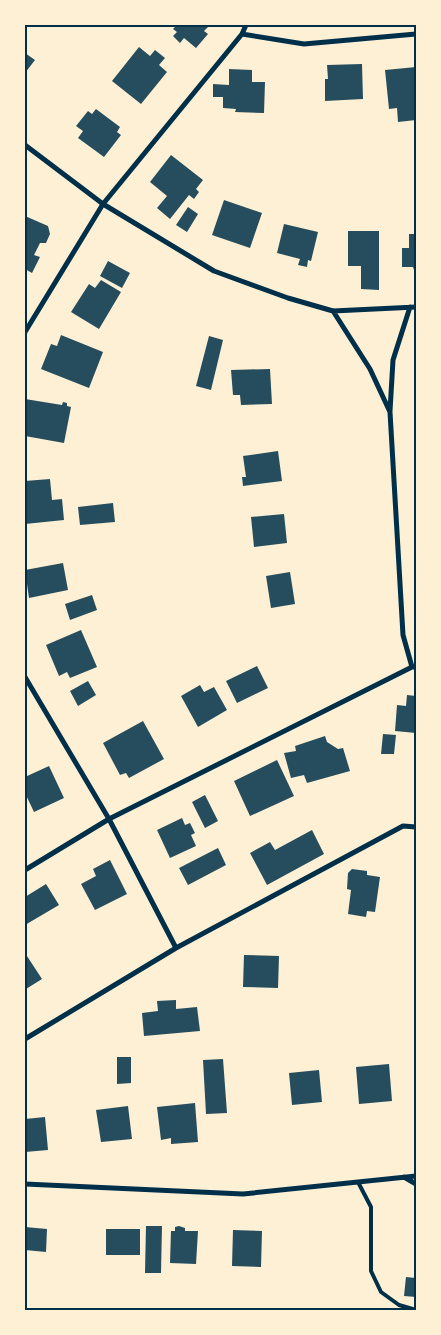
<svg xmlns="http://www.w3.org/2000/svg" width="441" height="1335" viewBox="0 0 441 1335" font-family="'Golos Text',sans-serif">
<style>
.building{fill:#264d5e}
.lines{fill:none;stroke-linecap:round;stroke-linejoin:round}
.service{stroke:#003049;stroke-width:4}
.minor{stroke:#003049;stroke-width:5}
.neatline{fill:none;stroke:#003049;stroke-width:2}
</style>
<rect width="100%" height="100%" fill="#fdf0d5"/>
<path class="building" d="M177 25H210L204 31 208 34 196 48 184 38 180 43 173 36 177 32 173 29Z
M139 47 150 56 155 50 165 58 159 65 167 72 141 104 112 81Z
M25 53 35 60 25 73Z
M362 64 363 99 325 101V79H328L327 65Z
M416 67V120L398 122 397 108 389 109 385 70Z
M229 69 252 70V82H265L264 113 235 112 236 109 223 108V97H213V84L229 85Z
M96 109 120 127 117 132 121 135 104 157 78 138 83 131 76 126 88 111 92 114Z
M171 155 203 180 196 189 199 192 194 199 189 195 170 219 157 208 167 196 150 182Z
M224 200 262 213 250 248 212 235Z
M188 207 198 214 187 232 176 225Z
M25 216 48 226 50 234 46 243H40L34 255 40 257 32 273 25 269Z
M284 224 318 232 311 261 308 260 307 267 298 265 300 259 277 253Z
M348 231H379V290L361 289V266H348Z
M409 234H416V270H414L413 267H402V248H409Z
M108 261 130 273 122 288 100 276Z
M101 280 121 292 99 329 71 312 89 284 95 288Z
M61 335 103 352 89 388 41 369 51 344 57 346Z
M209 336 223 340 211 390 196 386Z
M270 369 272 404 241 405 240 395H233L231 370Z
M25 399 62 405 63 402 67 403V406L71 407 64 443 25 436 27 425H25Z
M278 451 282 481 243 486 242 477H246L243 456Z
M50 479 52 500 62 499 64 520 25 524V481Z
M113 503 115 522 80 525 78 507Z
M284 514 287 543 254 547 251 517Z
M63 563 68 590 29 598 25 570Z
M290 572 295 604 271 608 266 576Z
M92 595 97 610 70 620 65 604Z
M81 630 97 667 70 678 67 672 59 676 46 645Z
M257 666 268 688 237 703 226 681Z
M88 681 96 695 78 706 70 691Z
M200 685 204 692 214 687 227 710 198 727 181 696Z
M407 695 416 696V733L395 731 397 705 406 706Z
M143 721 164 759 129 778 126 773 120 775 103 743Z
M383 734 396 735 394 754H381Z
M325 736 327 742 338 749 343 748 350 771 307 783 304 775 291 778 284 753 296 751 295 746Z
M277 760 294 796 250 816 234 781Z
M49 766 64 798 34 812 25 793V777Z
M205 795 218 821 205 828 192 802Z
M182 818 185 825 190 823 195 833 191 835 196 846 170 858 157 830Z
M312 830 324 854 267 885 250 853 270 842 275 850Z
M218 848 226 865 188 885 179 868Z
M110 860 127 894 95 910 81 884 96 876 93 869Z
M352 869 367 871V875L380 877 375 912 367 911 366 917 348 914 351 890 347 889 348 873Z
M46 884 59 905 25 925V897Z
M25 953 42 979 26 989 25 987Z
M244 955 279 956 278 988 243 987Z
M176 1000V1009L197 1007 200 1031 144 1036 142 1013 158 1011 157 1001Z
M117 1057H131V1083L117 1084Z
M223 1059 227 1113 206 1114 203 1060Z
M389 1064 392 1101 359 1104 356 1067Z
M319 1070 322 1102 292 1105 289 1073Z
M195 1103 198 1142 171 1144V1138L161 1140 157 1107Z
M128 1106 132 1139 101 1142 96 1110Z
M45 1117 48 1150 25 1152V1119Z
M146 1226H162L161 1273H145Z
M179 1226 185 1228V1231H198L196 1264 170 1263 171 1231H175V1227Z
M25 1227 47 1229 46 1252 25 1250Z
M106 1229H140V1255H106Z
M233 1230 262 1231 261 1267 232 1266Z
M406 1277 416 1278V1297L404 1296Z"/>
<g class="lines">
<path class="service" d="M358 1182 371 1207V1271L381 1292 399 1305 416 1310"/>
<path class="minor" d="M242 34 304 44 416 34
M25 145 103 204 214 271 288 298 333 311 416 307
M333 311 370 369 390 412 403 635 412 667
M25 332 103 204 242 34 246 25
M390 411 393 360 410 307
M25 677 109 819 176 948
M25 870 109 819 412 667H416
M25 1039 176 948 403 826 416 827
M404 1177 416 1184
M25 1184 243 1194 416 1176"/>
</g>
<rect width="441" height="1335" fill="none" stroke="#fdf0d5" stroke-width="52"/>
<rect x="26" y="26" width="389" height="1283" class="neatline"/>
</svg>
